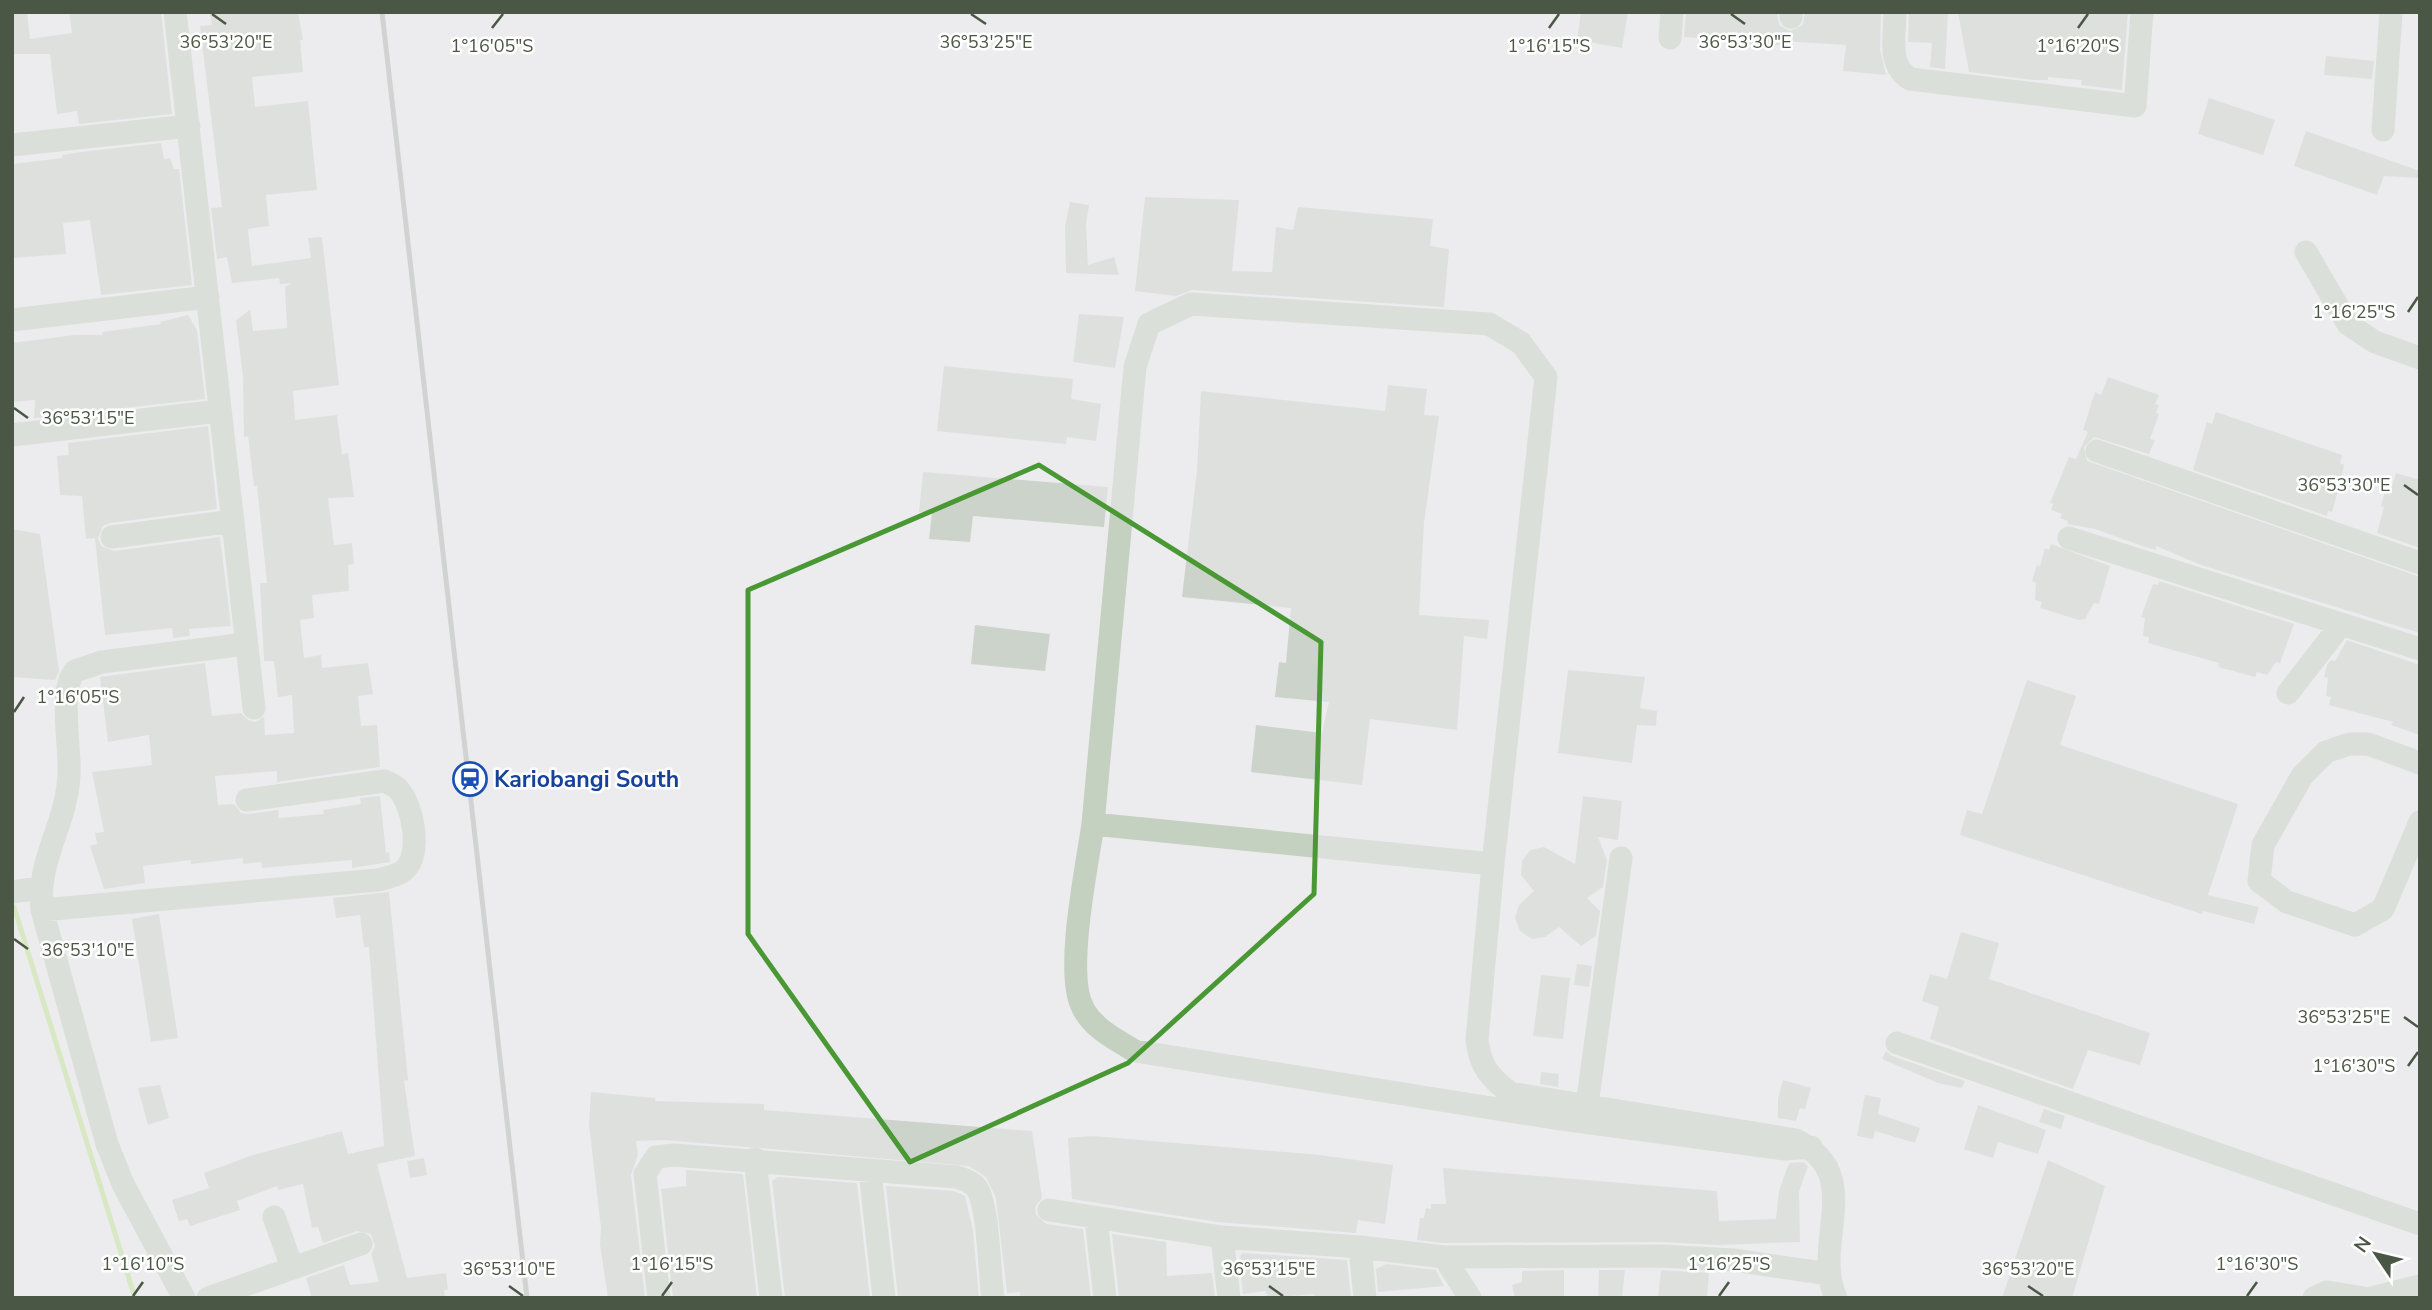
<svg xmlns="http://www.w3.org/2000/svg" width="2432" height="1310" viewBox="0 0 2432 1310" font-family="'Nunito Sans',sans-serif">
<style>
.lines{fill:none;stroke-linecap:round;stroke-linejoin:round}
.stream{stroke:#bde48c;stroke-width:5}
.building{fill:#ccd3cb}
.minor{stroke:#c4d0c0;stroke-width:23}
.rail{stroke:#afb5ae;stroke-width:5}
.marked{fill:none;stroke:#499834;stroke-width:5;stroke-linejoin:round}
.ticks{fill:none;stroke:#4b5745;stroke-width:2.5}
.labels{text-anchor:middle;dominant-baseline:central;stroke-width:5;stroke-linejoin:round;paint-order:stroke}
.transit-label{font-size:23px;font-weight:bold;fill:#164399;stroke:#fff;text-anchor:start}
.ticks-label{font-size:18px;text-anchor:middle;fill:#4b5745;stroke:#fff;stroke-width:5;stroke-linejoin:round;paint-order:stroke}
</style>
<rect width="100%" height="100%" fill="#ecebee"/>
<g class="lines">
<path class="stream" d="M14 907 135 1298"/>
</g>
<path class="building" d="M12 12H27L30 39 72 33 69 12H161L172 114 79 124 77 111 57 114 50 54H12Z
M210 12H298L303 40H300L303 72 252 77 255 107 308 101 317 190 266 195 269 226 248 229 252 266 311 258 308 238 322 237 339 385 293 391 295 420 337 415 342 454 348 453 354 497 328 498 334 545 352 543 354 564 348 565 349 591 312 595 314 618 300 620 304 658 321 655 322 668 368 663 373 694 358 696 361 726 377 725 380 767 277 782V771L215 776 218 805 234 804 241 813 248 814 278 810 279 818 324 814 323 810 361 804 360 798 380 796 386 853 389 852 390 862 352 868V860L262 868 261 862 243 864V858L191 864V860L143 866 145 883 104 889 90 846 97 844 95 833 104 832 92 772 152 765 149 735 108 742 100 677 205 663 212 716 241 713 248 720 255 722 264 717 265 735 294 733 292 695 278 697 274 661H264L260 583H267L257 486H254L248 436 244 437 243 377 236 320 250 310 253 331 287 328 285 287 292 283 280 284 279 278 232 283 227 257 217 259 211 208 222 207 200 26 212 25Z
M1581 12H1628L1622 48 1577 40Z
M1686 12H1777L1779 25 1790 31 1803 25 1805 12H1881L1880 50 1886 75 1843 71 1846 45 1781 41V45L1729 44V40L1684 37Z
M1909 12H1948L1945 69 1930 67 1932 43 1908 42Z
M1958 12H2128L2122 90 2081 85 2082 80 2048 77V80H2034L1969 72Z
M2326 56 2374 61 2372 79 2324 75Z
M2209 98 2275 120 2263 155 2198 134Z
M2306 131 2420 171V178L2384 176 2377 195 2294 166Z
M161 143 164 159 170 158 174 169H179L192 285 101 295 90 220 63 223 66 254 12 258V164L63 158 62 155 81 152Z
M1145 197 1239 200 1232 271 1272 272 1276 227 1293 230 1298 207 1433 219 1430 246 1449 249 1444 307 1192 290 1176 296 1135 291Z
M1070 202 1089 205 1086 224 1088 265 1114 257 1119 275 1066 273 1065 227Z
M1079 314 1124 317 1115 368 1073 362Z
M188 315 197 330 205 399 34 418 35 400 12 402V343L75 335H103L102 332 161 324 160 322Z
M944 366 1073 379 1071 399 1101 404 1096 441 1067 437 1066 444 937 431Z
M2108 377 2159 395 2155 404 2159 405 2156 413 2159 414 2150 439 2155 440 2149 454 2094 437 2084 447 2087 461 2420 577V633L2201 565 2156 546V550L2145 547 2095 529 2067 524 2068 521 2060 518 2062 514 2051 510 2053 504 2050 503 2069 457 2076 459 2088 432 2083 430 2095 392 2101 395Z
M1388 385 1427 389 1424 415 1439 416 1424 523 1419 615 1489 620 1487 639 1464 636 1457 730 1370 719 1362 785 1251 772 1256 725 1322 733 1329 702 1275 697 1279 662 1286 663 1291 608 1182 597 1197 470 1201 391 1385 411Z
M2216 412 2342 455 2340 463 2344 465 2342 477 2332 512 2328 511 2327 516 2193 470 2207 422 2212 424Z
M208 426 217 509 110 523 103 526 98 538 101 546 114 551 220 537 231 626 189 629 190 636 173 638 172 628 105 635 95 538 86 539 82 496 60 495 57 456 69 455 68 443Z
M923 472 1108 487 1104 527 973 516 970 542 929 539 932 513 919 512Z
M2396 473 2420 480V548L2377 533 2384 507 2381 506 2385 491 2390 492Z
M12 529 40 534 59 671 55 680 12 677Z
M2051 544 2110 566 2099 604 2094 603 2085 619 2079 620 2040 608 2042 602 2035 600 2036 583 2032 581 2037 565 2040 566 2045 548 2049 550Z
M2159 581 2294 624 2280 663 2276 662 2267 675 2257 672 2255 677 2218 667 2219 663 2148 643 2149 637 2143 636 2145 618 2141 617 2153 584 2158 585Z
M975 625 1050 634 1045 671 971 664Z
M2347 640 2420 665V735L2391 725 2393 722 2329 705 2331 697 2326 696 2328 678 2324 677 2327 665 2331 660 2335 661Z
M1568 670 1645 677 1640 708 1657 711 1656 726 1637 725 1632 763 1558 753Z
M2027 680 2076 696 2060 745 2238 804 2208 895 2259 907 2254 924 2203 911 2202 914 1960 835 1967 810 1982 814Z
M1583 796 1622 801 1618 840 1598 837 1607 860 1603 887 1587 898 1600 911 1596 936 1581 946 1559 927 1545 937 1532 939 1520 931 1515 918 1519 905 1534 891 1521 875 1522 861 1530 850 1544 847 1575 864Z
M389 892 408 1080 404 1081 415 1156 377 1164 407 1278 446 1273 448 1290H444L445 1298H312L306 1278 344 1265 350 1285 379 1282 371 1254 375 1246 371 1234 357 1231 323 1243 318 1227 312 1228 303 1184 278 1190 277 1186 237 1201 240 1210 190 1226 187 1219 179 1221 172 1200 209 1188 204 1173 253 1155 342 1131 348 1154 384 1146 369 947H364L360 915 336 918 333 898Z
M159 914 178 1038 151 1042 132 919Z
M1961 932 1999 943 1989 979 2150 1033 2140 1065 2088 1050 2073 1089 1930 1039 1939 1007 1922 1001 1930 974 1947 979Z
M1577 964 1592 966 1589 987 1574 985Z
M1541 975 1570 978 1563 1039 1533 1036Z
M1886 1051 1892 1056 1965 1081 1962 1088 1938 1083 1882 1059Z
M1541 1072 1559 1074 1558 1087 1540 1084Z
M1783 1080 1811 1088 1805 1109 1800 1108 1796 1121 1778 1118V1099Z
M160 1085 169 1118 148 1125 138 1088Z
M591 1092 655 1098V1101L764 1104V1110L1032 1131 1042 1198 1035 1207 1036 1214 1046 1224 1083 1229 1091 1298H1020V1292L1007 1293 996 1198 986 1177 969 1166 664 1140 636 1141 638 1155 631 1175 645 1298H608L600 1244 601 1228 589 1125Z
M1865 1095 1881 1098 1878 1114 1920 1128 1915 1143 1875 1131 1873 1139 1857 1136Z
M1978 1105 2046 1130 2038 1154 1998 1142 1993 1158 1964 1149Z
M2044 1109 2065 1116 2061 1129 2039 1122Z
M1092 1136 1320 1155 1393 1165 1385 1224 1358 1220 1356 1233 1269 1226 1217 1222 1072 1199 1068 1138Z
M424 1158 427 1175 410 1178 407 1161Z
M2048 1160 2105 1186 2072 1298H2002Z
M1803 1162 1808 1166 1799 1192 1800 1242 1719 1245 1661 1242 1442 1243 1417 1240 1420 1218H1424L1426 1208 1431 1209V1204H1446L1443 1168 1717 1191 1719 1221 1776 1219 1779 1191 1787 1168 1790 1163Z
M686 1170 743 1174 757 1298H673L661 1189 686 1186Z
M778 1177 857 1183 870 1298H785L772 1181Z
M886 1186 954 1191 965 1196 973 1230 979 1298H898Z
M1112 1234 1166 1242 1167 1276 1212 1273 1215 1298H1119Z
M1242 1253 1347 1260 1351 1298H1315L1314 1294 1267 1298 1266 1291 1243 1294 1239 1259Z
M1386 1264 1436 1270 1444 1286 1378 1292 1376 1269Z
M1564 1270V1298H1515L1512 1285 1522 1282V1271Z
M1599 1270H1625L1622 1298H1598Z
M1661 1270 1709 1273 1707 1298H1658Z"/>
<g class="lines">
<path class="minor" d="M175 12 254 708
M1895 12C1895 37 1887 65 1910 79L2135 106 2142 12
M1791 17V12
M1670 38 1672 12
M2383 130 2391 12
M12 145 189 126
M2306 252 2348 324 2375 342 2420 358
M12 320 208 297
M12 435 220 411
M2097 451 2420 563
M112 537 233 521
M2069 538 2420 649
M2288 693 2340 626
M2420 763 2368 744H2349L2326 752 2302 776 2263 845 2259 881 2287 902 2355 925 2383 909 2420 822
M1093 824 1135 367 1149 324 1191 304 1489 324 1521 343 1546 377 1493 864
M12 892 39 888
M42 910 378 880C388 877 400 876 407 867 421 850 413 805 398 789 395 786 389 783 384 781L247 800
M1897 1043 2420 1224
M1587 1105 1621 858
M1811 1147 1785 1149 1554 1118 1135 1051C1116 1040 1091 1027 1082 1006 1065 970 1087 866 1093 824L1493 864 1477 1040C1480 1066 1490 1078 1510 1093L1796 1140C1867 1175 1811 1243 1836 1298
M755 1159 771 1298
M870 1171 884 1298
M1049 1210 1222 1237 1229 1298
M274 1217 292 1267
M1096 1219 1105 1298
M1222 1237 1360 1247 1365 1298
M1360 1247 1444 1257 1470 1298
M1444 1257 1661 1256 1733 1260 1829 1274
M184 1298 123 1184 107 1144 42 910C36 862 67 823 69 775 71 748 58 690 75 671L102 662 246 644
M208 1298 361 1244
M659 1298 645 1174 656 1157 674 1155 957 1177C966 1180 975 1183 979 1192 989 1216 989 1270 993 1298
M2314 1298 2327 1292 2364 1298
M2372 1298 2420 1286"/>
<path class="rail" d="M382 12 527 1298"/>
</g>
<path d="M0 0H2432V1310H0ZM1039 465 1321 642 1314 894 1128 1063 910 1162 748 934V590Z" fill="#ecebee" fill-opacity=".55" fill-rule="evenodd"/>
<path class="marked" d="M1039 465 1321 642 1314 894 1128 1063 910 1162 748 934V590Z"/>
<path class="ticks" d="M212 14 226 24M971 14 986 24M1731 14 1745 24M492 28 503 14M1549 28 1559 14M2078 28 2088 14M2408 312 2418 297M14 408 28 418M2404 485 2418 495M14 712 24 697M14 939 28 949M2404 1017 2418 1027M2408 1066 2418 1052M509 1286 523 1296M1269 1286 1283 1296M2028 1286 2043 1296M133 1296 143 1282M662 1296 672 1282M1719 1296 1729 1282M2247 1296 2257 1282"/>
<defs>
<g id="station-ring" transform="scale(1.75)"><circle r="9.5" fill="#fff" stroke="#1a4fb4" stroke-width="1.5"/><path d="M-3-6H3Q5-6 5-4V2Q5 4 3 4L4.5 6H3L1.5 4h-3L-3 6H-4.5L-3 4Q-5 4-5 2V-4Q-5-6-3-6ZM-3.5-4v3h7v-3ZM-3.5 1v1.5H-2V1ZM2 1v1.5H3.5V1Z" fill="#1a4fb4"/></g>
</defs>
<g fill-rule="evenodd">
<use href="#station-ring" x="470" y="779"/>
</g>
<g class="labels">
<g class="transit-label">
<text x="494" y="779">Kariobangi South</text>
</g>
</g>
<g class="ticks-label">
<text x="226" y="48">36°53'20"E</text>
<text x="986" y="48">36°53'25"E</text>
<text x="1745" y="48">36°53'30"E</text>
<text x="492" y="52">1°16'05"S</text>
<text x="1549" y="52">1°16'15"S</text>
<text x="2078" y="52">1°16'20"S</text>
<text x="2354" y="318">1°16'25"S</text>
<text x="88" y="424">36°53'15"E</text>
<text x="2344" y="491">36°53'30"E</text>
<text x="78" y="703">1°16'05"S</text>
<text x="88" y="956">36°53'10"E</text>
<text x="2344" y="1023">36°53'25"E</text>
<text x="2354" y="1072">1°16'30"S</text>
<text x="143" y="1270">1°16'10"S</text>
<text x="672" y="1270">1°16'15"S</text>
<text x="1729" y="1270">1°16'25"S</text>
<text x="2257" y="1270">1°16'30"S</text>
<text x="509" y="1275">36°53'10"E</text>
<text x="1269" y="1275">36°53'15"E</text>
<text x="2028" y="1275">36°53'20"E</text>
</g>
<rect width="2432" height="1310" fill="none" stroke="#4b5745" stroke-width="28"/>
<g transform="translate(2376 1254) rotate(305)" stroke="#ffffff" stroke-width="5" paint-order="stroke">
<path d="M0-5L12 26L0 18L-12 26Z" fill="#4b5745"/>
<text y="-10" font-size="19" font-weight="bold" text-anchor="middle" fill="#4b5745">N</text>
</g>
</svg>
